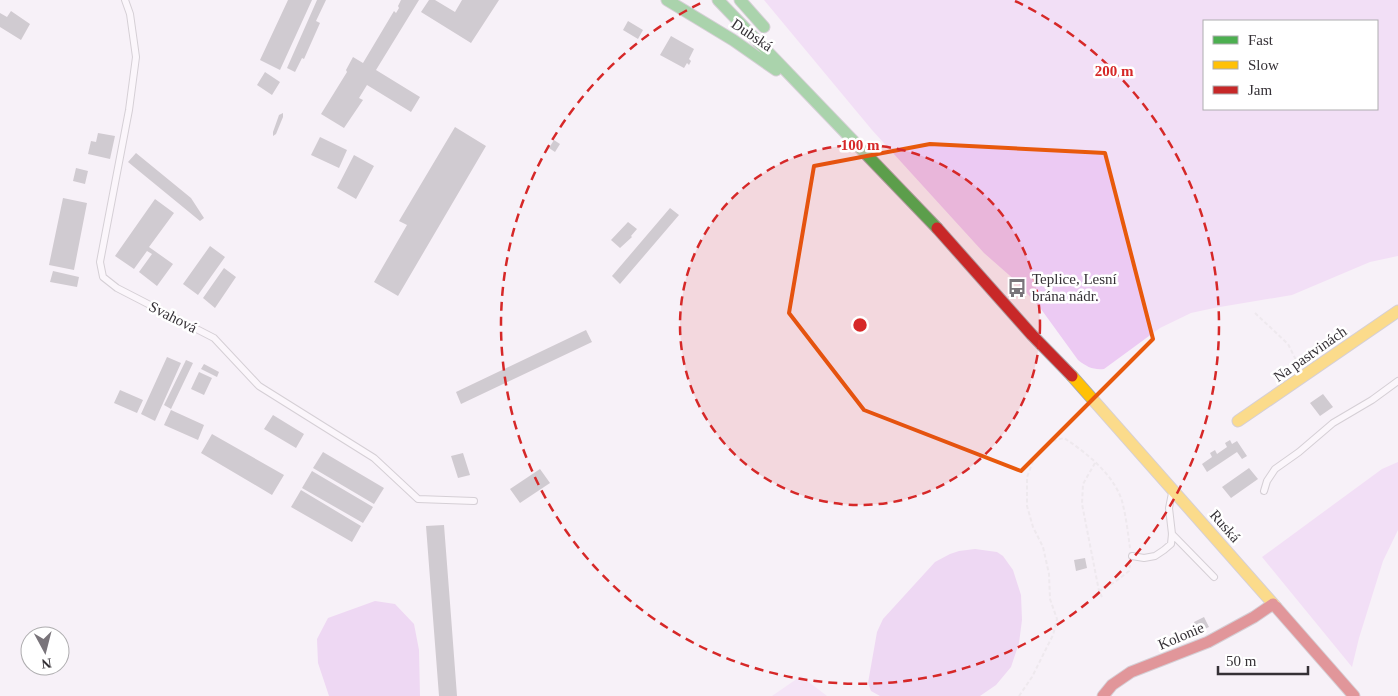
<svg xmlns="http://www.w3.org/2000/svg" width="1398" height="696" viewBox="0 0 1398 696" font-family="Georgia,serif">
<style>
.green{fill:#f0d7f6}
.forest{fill:#eccaf3;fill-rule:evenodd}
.water{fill:#e3baed}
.building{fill:#a19da2}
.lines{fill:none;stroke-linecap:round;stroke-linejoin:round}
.lane-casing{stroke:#aba7ac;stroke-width:8}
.fast-casing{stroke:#aba7ac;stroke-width:13}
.slow-casing{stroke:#aba7ac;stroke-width:13}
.jam-casing{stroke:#aba7ac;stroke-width:13}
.path{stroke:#e2dfe2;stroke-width:2;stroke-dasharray:4 2.5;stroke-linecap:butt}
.lane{stroke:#fefdfe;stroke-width:6}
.fast{stroke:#4caf50;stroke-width:11}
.slow{stroke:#ffc107;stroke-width:11}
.jam{stroke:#c62828;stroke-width:11}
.marked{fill:none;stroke:#e8590c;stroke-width:4;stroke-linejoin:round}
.ring{fill:none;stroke:#d62828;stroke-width:2.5;stroke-dasharray:9 6}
.labels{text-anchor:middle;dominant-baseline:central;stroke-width:5;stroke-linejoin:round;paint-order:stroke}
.street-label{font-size:15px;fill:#353136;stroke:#fff}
.poi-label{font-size:15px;fill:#353136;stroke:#fff;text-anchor:start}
.centre{fill:#d62828;stroke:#fff;stroke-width:2.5}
.ring-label{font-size:15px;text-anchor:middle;font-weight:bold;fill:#d62828;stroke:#fff;stroke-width:5;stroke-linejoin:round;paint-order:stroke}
</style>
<rect width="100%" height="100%" fill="#f7f1f8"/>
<path class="green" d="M801 676 827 696H772Z"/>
<path class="forest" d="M764 0H1398V256L1370 262 1292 295 1214 308 1191 313 1160 328 1104 369C1093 370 1087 367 1078 360L1041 309 1017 282 984 253 872 130ZM1204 21H1377V109H1204Z
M1398 462V530L1383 561 1359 638 1352 667 1262 557 1382 469Z"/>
<path class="water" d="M975 549 997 552 1003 556 1013 570 1021 595 1022 620 1019 643 1011 667 996 685 980 696H880L871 691 868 683 877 632 883 619 935 562 950 554 959 551Z
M375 601 395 604 414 624 419 650 420 696H329L318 663 317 639 328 618Z"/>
<path class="building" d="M288 0H312L280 70 260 60Z
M317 0H326L316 21 320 23 304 59 302 58 295 72 287 68Z
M401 0H419L376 70 420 97 411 112 367 85 359 98 363 100 344 128 321 114 347 72 346 70 353 57 363 63 394 11 396 13 399 8 398 6Z
M429 0H435L455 12 462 0H499L471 43 421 12Z
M11 11 30 24 21 40 0 27V13L7 17Z
M628 21 643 30 638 39 623 30Z
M671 36 694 49 689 59 691 61 689 65 687 63 684 68 660 55Z
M265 72 280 82 272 95 257 85Z
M283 113V117L276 134 273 136V132L279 115Z
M455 127 486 146 398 296 374 282 407 225 399 221Z
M98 133 115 136 110 159 88 154 91 141 96 142Z
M320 137 347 150 339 168 311 155Z
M554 140 560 144 555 152 549 148Z
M136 153 191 198 204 218 200 221 128 162Z
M354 155 374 166 356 199 337 188Z
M76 168 88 171 85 184 73 181Z
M63 198 87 203 74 270 49 265Z
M155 199 174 213 149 247 173 264 157 286 139 272 152 254 147 251 134 269 115 256Z
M670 208 679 215 620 284 612 276Z
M628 222 637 229 631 236 632 237 620 248 611 240Z
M210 246 225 257 198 295 183 284Z
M224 268 236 277 215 308 203 298Z
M53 271 79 277 77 287 50 282Z
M586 330 592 342 461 404 456 392Z
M167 357 181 363 155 421 141 414Z
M186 360 193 363 171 409 164 405Z
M204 364 219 372 217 377 201 369Z
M199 372 212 378 204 395 191 389Z
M120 390 143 400 137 413 114 403Z
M1323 394 1333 407 1320 416 1310 403Z
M171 410 204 425 198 440 164 425Z
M273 415 304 434 296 448 264 429Z
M212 434 284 475 272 495 201 453Z
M1230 440 1232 444 1237 441 1247 456 1242 459 1237 452 1207 472 1202 464 1212 457 1210 453 1215 450 1217 454 1227 447 1225 443Z
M323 452 384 488 374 504 313 468Z
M463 453 470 475 458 478 451 456Z
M1249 468 1258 479 1231 498 1222 487Z
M540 469 550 483 520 503 510 489Z
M312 471 373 507 363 523 302 488Z
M301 490 361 526 352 542 291 507Z
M444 525 451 616 457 696H439L433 618 426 526Z
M1085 558 1087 568 1076 571 1074 560Z
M1204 617 1209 627 1198 632 1194 622Z"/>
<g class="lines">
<g class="lane-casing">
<path id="lane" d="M125 0 130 14 136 57 129 110 100 262 103 277 117 288 214 338 259 386 374 458 418 499 474 501
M1264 491 1267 481 1275 469 1299 452 1333 423 1372 400 1398 381
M1172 534 1214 577
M1132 556 1144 558 1155 556 1164 550 1171 544 1172 534 1169 508 1172 493"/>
</g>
<g class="fast-casing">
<path id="fast" d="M667 0 733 40 776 70
M718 0 937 228
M740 0 764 27"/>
</g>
<g class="slow-casing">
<path id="slow" d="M1072 376 1276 607
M1238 421 1398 311"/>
</g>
<g class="jam-casing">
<path id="jam" d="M937 228 1032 335 1072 376
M1276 607 1354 696
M1103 696 1112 685 1131 672 1208 642 1254 617 1273 604"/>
</g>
<path class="path" d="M1255 313 1288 344 1297 362
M1095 463 1083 484 1082 504 1099 591 1102 597
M1099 591 1115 582 1129 571 1130 565
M1019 696 1032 677 1053 635 1057 619 1050 599 1049 574 1043 547 1033 527 1027 506V477L1035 456 1049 442 1064 438C1087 453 1114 475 1122 501 1126 516 1128 533 1130 548"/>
<use href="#lane" class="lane"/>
<use href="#fast" class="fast"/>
<use href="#slow" class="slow"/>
<use href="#jam" class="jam"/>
</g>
<path d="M0 0H1398V696H0ZM930 144 1105 153 1153 339 1021 471 864 410 789 313 814 166Z" fill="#f7f1f8" fill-opacity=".55" fill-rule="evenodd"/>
<path class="marked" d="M930 144 1105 153 1153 339 1021 471 864 410 789 313 814 166Z"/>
<circle cx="860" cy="325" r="180" fill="#d62828" fill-opacity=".12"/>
<g class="ring">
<circle cx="860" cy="325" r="180"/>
<path d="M1015 1A359 359 0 1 1 705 1"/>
</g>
<defs>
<g id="bus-bare" transform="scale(1.5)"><path d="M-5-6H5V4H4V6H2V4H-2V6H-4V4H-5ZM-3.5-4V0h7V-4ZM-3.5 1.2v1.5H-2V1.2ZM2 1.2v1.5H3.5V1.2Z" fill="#79747a" stroke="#fff" stroke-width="2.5" paint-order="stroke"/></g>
</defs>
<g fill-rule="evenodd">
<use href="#bus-bare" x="1017" y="288"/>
</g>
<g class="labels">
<g class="street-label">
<text transform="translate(752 35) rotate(34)">Dubská</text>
<text transform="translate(173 317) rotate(27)">Svahová</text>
<text transform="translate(1310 354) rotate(-35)">Na pastvinách</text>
<text transform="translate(1225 526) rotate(49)">Ruská</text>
<text transform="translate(1181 636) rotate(-23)">Kolonie</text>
</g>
<g class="poi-label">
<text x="1032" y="279">Teplice, Lesní<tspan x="1032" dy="17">brána nádr.</tspan></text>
</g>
</g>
<circle cx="860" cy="325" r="8" class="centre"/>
<g class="ring-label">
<text x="1114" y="76">200 m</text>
<text x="860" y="150">100 m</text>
</g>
<rect x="1203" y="20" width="175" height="90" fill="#ffffff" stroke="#aeadaf"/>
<rect x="1213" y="36" width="25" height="8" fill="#4caf50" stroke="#aeadaf"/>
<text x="1248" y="45" font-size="15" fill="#353136">Fast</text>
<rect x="1213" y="61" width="25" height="8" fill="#ffc107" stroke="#aeadaf"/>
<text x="1248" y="70" font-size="15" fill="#353136">Slow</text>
<rect x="1213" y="86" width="25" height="8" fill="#c62828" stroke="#aeadaf"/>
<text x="1248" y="95" font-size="15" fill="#353136">Jam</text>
<g transform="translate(45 651) rotate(173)"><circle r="24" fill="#ffffff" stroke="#aeadaf"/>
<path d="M0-4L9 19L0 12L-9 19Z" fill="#79747a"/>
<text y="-8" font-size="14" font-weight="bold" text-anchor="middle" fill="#353136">N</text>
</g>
<path d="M1218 666v8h90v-8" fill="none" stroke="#353136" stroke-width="2.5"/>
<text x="1226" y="666" font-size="15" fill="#353136" stroke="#ffffff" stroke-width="4" paint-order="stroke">50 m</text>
</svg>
